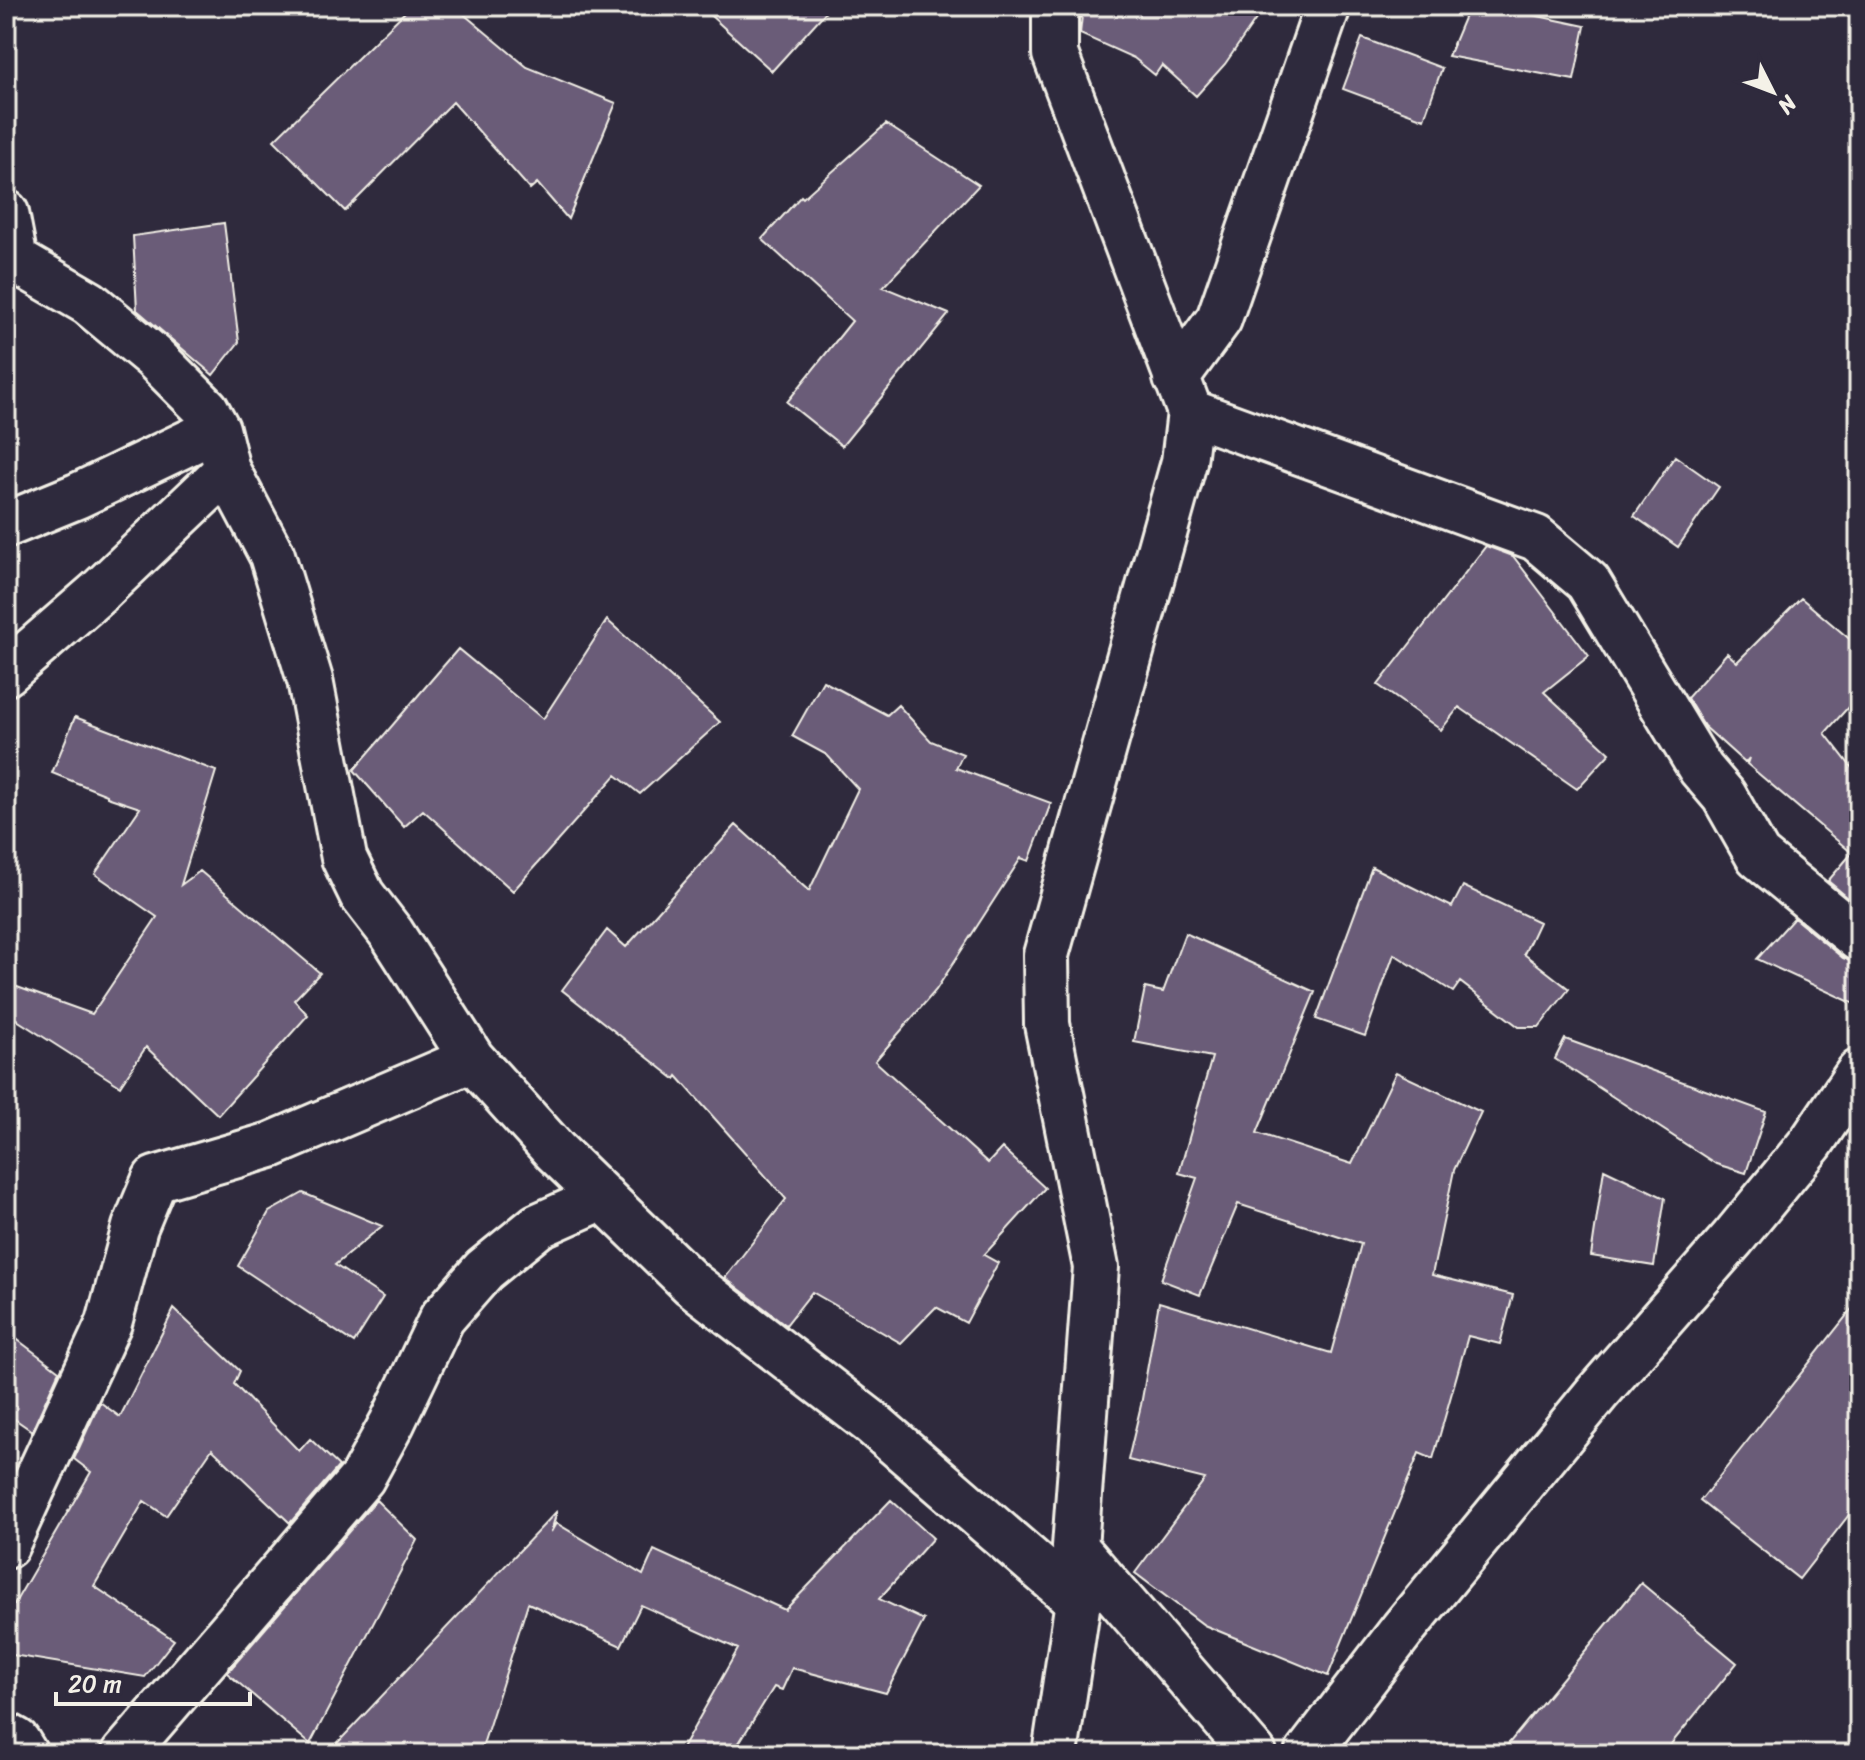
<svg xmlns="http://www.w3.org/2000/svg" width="1865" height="1760" viewBox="0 0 1865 1760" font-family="Sriracha,sans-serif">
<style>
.building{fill:#6a5c78;stroke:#f4f1e8;stroke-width:2}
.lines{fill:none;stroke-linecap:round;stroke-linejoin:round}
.minor-casing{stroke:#f4f1e8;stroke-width:50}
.minor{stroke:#2f2a3d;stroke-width:44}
</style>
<rect width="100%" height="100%" fill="#2f2a3d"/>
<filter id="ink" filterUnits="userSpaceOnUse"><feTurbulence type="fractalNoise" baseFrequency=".0125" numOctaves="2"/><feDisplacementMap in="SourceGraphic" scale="16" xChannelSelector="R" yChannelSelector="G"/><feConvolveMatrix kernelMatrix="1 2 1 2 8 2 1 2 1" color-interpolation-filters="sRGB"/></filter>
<g filter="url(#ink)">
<path class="building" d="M411 6H454L527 67 616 103 568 219 537 183 530 189 453 102 345 211 274 140Z
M700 6H831L772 71Z
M1083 6H1265L1225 64 1196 96 1162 65 1155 75 1134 58 1080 34Z
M1469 6H1491L1585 26 1574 80 1448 56Z
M1362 38 1442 68 1424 119 1343 89Z
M886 124 979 185 883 287 949 314 842 446 787 402 852 321 762 239 801 196 803 198Z
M224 223 239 342 213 375 137 310 133 236Z
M1675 456 1719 487 1678 547 1634 516Z
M1486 546 1513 556 1589 656 1544 692 1610 753 1577 789 1459 707 1441 730 1378 685Z
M1801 598 1859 647V695L1825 733 1859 777V907L1828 881 1852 853 1747 764 1749 758 1745 763 1704 726 1687 698 1727 653 1737 662Z
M607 620 720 722 640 794 616 775 513 891 423 810 404 827 354 770 458 649 543 719Z
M823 681 887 715 898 705 931 741 963 754 956 768 1051 803 1029 861 1021 858 936 990 875 1061 988 1163 1002 1148 1045 1188 984 1255 998 1263 966 1323 936 1307 901 1343 812 1292 786 1325 725 1278 786 1199 677 1076 675 1079 562 990 607 930 626 947 736 825 809 891 858 789 827 755 792 736Z
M75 717 216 771 181 885 200 871 320 973 294 1000 308 1015 218 1115 146 1047 120 1086 6 1013V983L92 1014 157 917 95 874 140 808 107 797V795L52 773Z
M1372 867 1452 907 1463 886 1539 922 1524 954 1569 989 1539 1027H1519L1460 982 1453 992 1394 954 1365 1036 1316 1019Z
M1794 918 1843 958 1859 963V1006L1757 959Z
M1185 933 1315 992 1257 1133 1352 1164 1396 1072 1481 1112 1454 1170 1432 1275 1513 1295 1500 1344 1468 1336 1433 1459 1419 1453 1328 1676 1204 1625 1135 1573 1205 1479 1128 1460 1141 1405 1159 1302 1331 1353 1361 1244 1238 1204 1200 1295 1161 1280 1197 1178 1179 1173 1212 1057 1134 1042 1145 988 1163 992Z
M1565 1039 1766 1112 1746 1173 1716 1164 1555 1059Z
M1604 1169 1665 1198 1654 1266 1591 1256Z
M303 1193 382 1226 335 1265 383 1297 354 1343 238 1266 269 1212Z
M1859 1300V1502L1799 1579 1700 1501Z
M174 1309 240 1371 234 1384 299 1451 310 1439 339 1466 290 1523 212 1449 166 1516 144 1501 94 1586 174 1640 145 1677 6 1654 13 1606 91 1472 74 1459 100 1402 120 1417Z
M6 1331 59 1371 32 1431 6 1413Z
M376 1500 417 1540 310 1744 227 1673Z
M891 1500 933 1538 879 1599 924 1620 886 1693 792 1668 782 1690 774 1687 732 1754H679L738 1649 641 1605 621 1646 528 1603 480 1754H327L557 1511 551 1532 556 1523 643 1575 654 1550 785 1610Z
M1641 1583 1737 1663 1663 1754H1500Z"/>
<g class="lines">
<g class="minor-casing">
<path id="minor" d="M6 213 15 260 89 303 154 357 206 409 217 429 227 470 272 555 310 680 344 858 362 895 392 934 472 1059 555 1151 692 1284 872 1423 1078 1601
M1176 378 1219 319 1328 6
M1190 412 1536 538 1588 582 1701 769 1724 796 1758 856 1859 939
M6 525 77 496 217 429
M6 673 99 592 227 470
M6 1546 109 1323 135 1227 155 1179 271 1145 472 1059
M1075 1547 1254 1754
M6 1735 17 1741 25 1754
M124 1754 362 1478 392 1423 442 1318 484 1270 538 1226 603 1197
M1055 1754 1078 1601 1075 1547 1096 1267 1047 1024 1046 955 1184 462 1190 412 1055 54V11L1059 6
M1307 1754 1403 1629 1597 1393 1733 1238 1811 1143 1859 1072"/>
</g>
<use href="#minor" class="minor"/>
</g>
</g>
<rect width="1865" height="1760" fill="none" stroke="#2f2a3d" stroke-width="32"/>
<rect x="16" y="16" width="1833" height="1728" fill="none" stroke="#f4f1e8" stroke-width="3" filter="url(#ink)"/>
<g transform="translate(1773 92) rotate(132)" stroke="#2f2a3d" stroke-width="6" paint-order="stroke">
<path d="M0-6L14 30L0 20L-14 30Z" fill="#f4f1e8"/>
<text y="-12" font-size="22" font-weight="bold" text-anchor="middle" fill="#f4f1e8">N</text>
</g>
<path d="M56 1692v12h194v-12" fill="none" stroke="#f4f1e8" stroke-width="4"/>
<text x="68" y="1692" font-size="24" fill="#f4f1e8" stroke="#2f2a3d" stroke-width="6" paint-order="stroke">20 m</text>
</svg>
